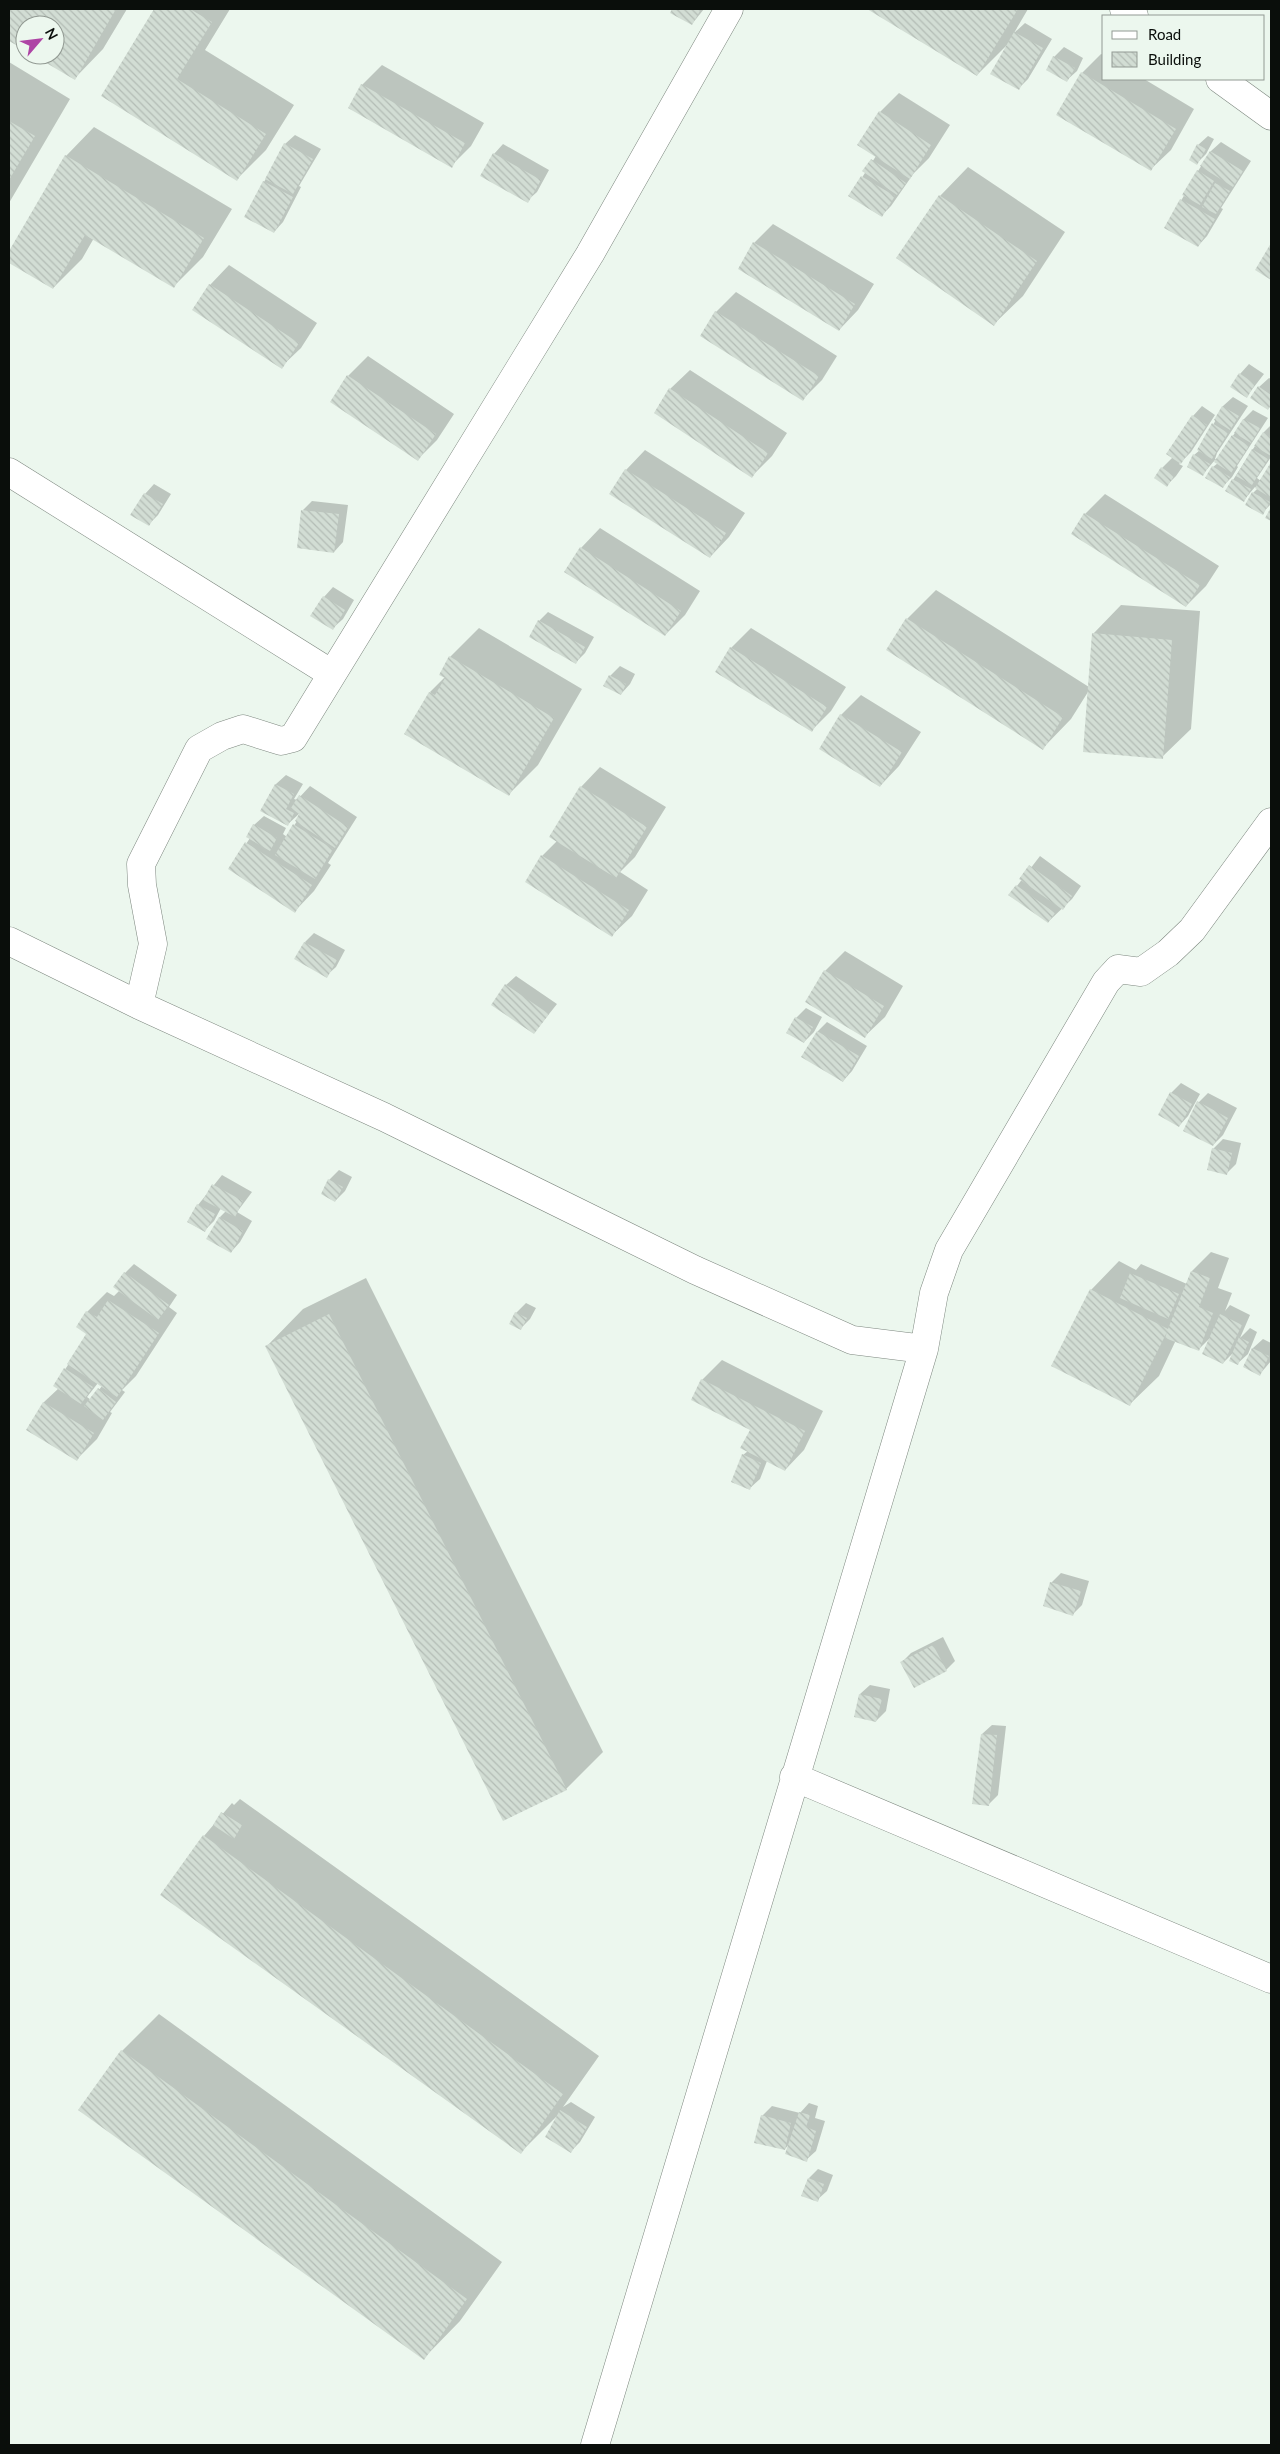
<svg xmlns="http://www.w3.org/2000/svg" width="1280" height="2454" viewBox="0 0 1280 2454" font-family="Lato,sans-serif">
<style>
.shadow{fill:#0003;fill-rule:evenodd}
.building{fill:url(#building-back-hatch)}
.lines{fill:none;stroke-linecap:round;stroke-linejoin:round}
.minor-casing{stroke:#7d877f;stroke-width:29}
.minor{stroke:#fff;stroke-width:28}
</style>
<defs>
<pattern id="building-back-hatch" width="6" height="6" patternUnits="userSpaceOnUse" patternTransform="scale(1.25)"><rect width="6" height="6" fill="#d2ddd4"/><path d="M-1 5l2 2M0 0l6 6M5-1l2 2" fill="none" stroke="#b3bcb5"/></pattern>
</defs>
<rect width="100%" height="100%" fill="#ecf7ee"/>
<path class="shadow" d="M9 9H127L103 49 75 78 36 55H55V25H25V49L9 39Z
M156 9H230L205 50 294 105 266 150 237 179 103 96Z
M674 9H704L692 24 672 13Z
M869 9H1028L1014 33 1025 23 1052 39 1028 79 1019 88 1008 44 977 75Z
M1064 47 1083 58 1077 71 1067 80 1054 57Z
M1101 54 1104 55V79H1144L1194 109 1171 150 1151 169 1082 73Z
M9 62 70 99 9 203Z
M382 65 484 123 471 146 451 166 362 85Z
M899 93 950 125 929 158 914 173 891 206 881 216 850 196 876 156 880 112Z
M94 127 232 209 203 257 174 286 94 238 82 259 53 288 9 261V253L66 156Z
M295 135 321 149 299 186 301 187 283 222 274 232 264 182 285 144Z
M1208 136 1214 139 1206 154 1197 163 1198 145Z
M1221 142 1251 161 1221 208 1223 209 1207 236 1198 246 1166 227 1198 171 1211 151Z
M503 144 549 170 537 192 527 201 494 154Z
M968 167 1065 232 1023 296 994 324 940 196Z
M773 224 874 284 858 310 839 330 754 243Z
M229 265 317 323 301 348 281 367 210 285Z
M736 292 837 356 822 380 803 399 701 336 716 312Z
M368 356 454 414 437 440 418 459 348 376Z
M1249 364 1264 374 1247 396 1240 374Z
M690 370 787 433 772 456 752 476 670 389Z
M1269 378 1271 379V405L1268 409 1259 387Z
M1233 397 1248 406 1217 453 1215 459 1217 460 1244 419 1253 410 1268 418 1237 466 1238 467 1232 477 1222 487 1213 467 1218 463 1215 460 1203 474 1194 455 1200 450 1223 406Z
M1202 406 1215 415 1191 452 1179 464 1183 466 1176 476 1167 485 1162 468 1173 457 1193 416Z
M1271 425V457L1257 478 1261 481 1271 464V504L1262 513 1253 493 1258 488 1255 487 1244 500 1233 480 1264 432Z
M645 450 745 513 729 537 710 557 626 470Z
M154 484 171 494 158 515 149 524 145 494Z
M1105 494 1219 566 1206 586 1186 606 1085 514Z
M312 501 348 505 343 542 334 552 303 510Z
M600 528 700 591 685 615 665 635 581 548Z
M333 587 354 600 343 619 333 628 324 597Z
M936 590 1089 687 1093 634 1121 605 1200 611 1191 729 1162 757 1088 692 1071 719 1043 748 907 619Z
M548 612 594 637 585 653 576 662 539 621Z
M479 628 582 689 538 765 509 794 430 692 445 677 450 657Z
M751 628 846 687 831 711 812 730 717 671 731 648Z
M620 666 635 674 630 684 621 694 605 686 610 676Z
M861 695 921 732 899 766 880 786 841 715Z
M600 767 666 807 635 857 620 872 648 890 632 916 612 935 527 881 542 856 557 841 581 787Z
M286 775 303 784 294 799 297 800 310 786 357 817 328 863 331 865 314 891 295 911 230 868 250 838 254 825 264 816 286 828 283 834 287 837 297 821 301 812 287 825 262 811 276 784Z
M1040 856 1081 886 1072 899 1048 922 1010 895Z
M314 933 345 950 336 967 326 976 305 942Z
M845 951 903 986 885 1017 865 1036 825 971Z
M516 976 557 1004 534 1033 506 985Z
M806 1008 822 1017 814 1032 804 1042 788 1033 796 1018Z
M827 1022 867 1046 852 1071 843 1081 803 1056 818 1031Z
M1181 1083 1200 1094 1188 1116 1179 1126 1171 1093Z
M1208 1093 1237 1108 1223 1135 1213 1145 1198 1103Z
M1223 1139 1241 1143 1236 1164 1227 1173 1213 1149Z
M339 1170 352 1177 345 1191 335 1201 329 1180Z
M222 1175 252 1192 237 1212 252 1221 240 1242 231 1252 220 1217 226 1211 221 1208 214 1221 204 1231 188 1222 198 1205Z
M1211 1252 1229 1258 1218 1288 1232 1293 1225 1311 1230 1305 1250 1315 1240 1338 1250 1328 1257 1332 1248 1354 1238 1363 1234 1352 1223 1363 1210 1338 1199 1349 1176 1340 1159 1376 1130 1404 1091 1290 1119 1261 1136 1270 1141 1264 1187 1284 1192 1271Z
M134 1264 177 1295 169 1307 177 1313 136 1376 122 1390 125 1392 110 1412 112 1413 97 1439 77 1459 28 1429 44 1402 59 1388 55 1385 88 1334 87 1312 107 1292 114 1296 119 1291 125 1273ZM98 1383 102 1386 91 1400 87 1397Z
M366 1278 603 1752 566 1789 504 1820 267 1346 303 1309Z
M526 1303 536 1308 530 1319 520 1329 511 1323 516 1313Z
M1263 1339 1271 1343V1361L1260 1374 1244 1367 1253 1348Z
M722 1360 823 1411 804 1450 785 1470 767 1461 760 1479 750 1488 743 1455 748 1451 751 1429 702 1380Z
M1061 1573 1089 1581 1082 1605 1073 1614 1051 1583Z
M943 1637 955 1661 946 1670 902 1662 911 1653Z
M870 1685 890 1689 886 1711 876 1721 860 1694Z
M992 1725 1006 1726 998 1795 988 1805 982 1734Z
M240 1799 599 2056 563 2107 571 2102 595 2117 580 2142 571 2151 558 2115 521 2152 204 1836 232 1803 234 1805Z
M159 2014 502 2262 460 2321 424 2358 122 2051Z
M809 2103 818 2106 815 2118 825 2121 816 2151 806 2160 790 2143 785 2149 762 2116 772 2106 800 2113Z
M818 2169 833 2175 827 2191 817 2200 809 2178Z"/>
<path class="building" d="M9 9H116L75 80 33 55H55V25H25V50L9 41Z
M154 9H190L212 22 177 79 266 134 237 181 101 96Z
M672 9H701L692 25 670 13Z
M867 9H1018L977 76Z
M1014 32 1043 48 1019 90 990 74Z
M1053 56 1075 68 1067 82 1046 70Z
M1081 72 1176 129 1151 171 1056 115Z
M361 84 465 143 452 168 348 108Z
M879 111 931 145 910 179 857 145Z
M9 121 35 136 9 180Z
M284 143 313 159 293 194 265 179Z
M1197 144 1206 149 1197 165 1189 160Z
M1210 151 1243 171 1233 187 1200 166Z
M493 153 541 180 528 203 480 176Z
M65 155 204 238 174 288 85 235 53 289 9 263V251Z
M871 159 906 183 897 195 862 171Z
M1197 170 1214 181 1200 205 1182 195Z
M861 176 895 196 882 217 848 196Z
M263 181 293 197 274 233 244 217Z
M1215 183 1230 191 1216 214 1202 207Z
M939 195 1037 261 994 326 896 258Z
M1180 199 1215 219 1198 247 1164 228Z
M753 242 855 304 839 331 738 269Z
M1271 243V280L1255 270Z
M209 284 299 343 282 369 192 310Z
M715 311 819 376 803 401 700 336Z
M1239 373 1255 384 1247 398 1230 387Z
M347 375 436 434 418 461 330 402Z
M1258 386 1271 395V405L1268 410 1250 398Z
M669 388 768 453 752 478 654 413Z
M1222 406 1239 416 1230 430 1214 420Z
M1192 415 1207 425 1181 464 1166 454Z
M1243 419 1260 428 1251 443 1234 433Z
M1212 423 1228 433 1212 459 1197 450Z
M1263 432 1271 437V456L1254 446Z
M1232 435 1249 446 1231 473 1214 462Z
M1252 449 1268 459 1252 485 1236 476Z
M1193 454 1210 464 1203 476 1187 467Z
M1271 462V498L1255 488Z
M1212 466 1230 477 1223 488 1205 478Z
M1161 467 1174 476 1167 487 1154 478Z
M625 469 726 533 710 558 609 494Z
M1232 479 1251 489 1244 502 1225 491Z
M1252 492 1270 502 1263 515 1245 505Z
M144 493 163 504 149 526 130 515Z
M1271 507V521L1265 518Z
M301 510 339 514 334 553 297 548Z
M1084 513 1200 585 1186 607 1071 534Z
M580 547 681 611 665 636 564 572Z
M323 596 345 610 333 630 310 616Z
M906 618 1063 717 1043 750 886 650Z
M538 620 585 647 576 664 529 637Z
M1092 633 1172 640 1163 759 1083 752Z
M730 647 827 707 812 732 715 672Z
M449 656 554 718 509 796 404 734 429 692 435 695 445 678 439 675Z
M609 675 626 684 621 695 603 686Z
M840 714 902 752 880 787 819 749Z
M275 784 294 794 286 809 294 813 288 826 260 811Z
M580 786 647 827 616 878 549 837Z
M299 795 348 827 335 848 295 821 299 814 291 808Z
M253 824 277 838 270 851 246 837Z
M293 824 333 849 315 879 275 855Z
M245 842 312 885 295 913 228 869Z
M541 855 629 910 612 937 525 882Z
M1029 865 1072 896 1063 910 1019 879Z
M1016 885 1055 913 1048 923 1008 895Z
M304 942 337 960 327 978 294 959Z
M824 970 884 1006 865 1038 805 1002Z
M505 984 549 1014 534 1034 491 1005Z
M795 1017 813 1027 804 1043 786 1033Z
M817 1031 859 1056 843 1082 801 1057Z
M1170 1092 1192 1104 1179 1127 1158 1115Z
M1197 1101 1228 1118 1213 1146 1183 1131Z
M1212 1148 1232 1153 1227 1175 1207 1170Z
M328 1179 343 1187 335 1202 321 1194Z
M212 1184 243 1201 235 1217 203 1200Z
M197 1204 215 1214 205 1232 187 1222Z
M219 1217 243 1231 231 1253 206 1239Z
M1191 1271 1210 1278 1199 1307 1213 1313 1199 1351 1165 1338 1167 1332 1130 1406 1051 1366 1090 1289 1168 1329Z
M124 1272 169 1305 158 1320 113 1287Z
M1130 1273 1179 1294 1168 1319 1120 1298Z
M108 1300 159 1333 117 1397 67 1364 86 1334 76 1327 86 1311 97 1317Z
M515 1312 527 1318 521 1330 509 1324Z
M329 1314 567 1790 503 1821 265 1346Z
M1220 1314 1242 1325 1223 1364 1202 1354Z
M1239 1337 1249 1342 1238 1365 1229 1361Z
M1252 1348 1269 1356 1260 1376 1243 1367Z
M64 1368 93 1387 81 1404 53 1386Z
M701 1379 805 1431 785 1471 740 1448 750 1430 691 1400Z
M98 1388 116 1402 103 1420 84 1406Z
M43 1402 94 1433 77 1461 26 1430Z
M742 1454 761 1463 750 1490 731 1482Z
M1050 1582 1081 1591 1073 1616 1043 1606Z
M933 1645 947 1671 914 1688 900 1662Z
M859 1694 882 1699 876 1722 854 1717Z
M981 1734 997 1735 989 1806 972 1804Z
M221 1812 242 1825 234 1839 213 1825Z
M203 1835 563 2094 521 2154 160 1895Z
M121 2050 467 2299 424 2360 78 2110Z
M560 2110 587 2127 571 2153 545 2137Z
M799 2112 810 2115 806 2127 816 2131 807 2162 785 2154Z
M761 2115 791 2123 785 2150 754 2143Z
M808 2178 824 2184 818 2202 801 2196Z"/>
<g class="lines">
<g class="minor-casing">
<path id="minor" d="M1124 9 1134 16
M1220 79 1271 116
M9 472 332 674
M9 941 139 1005 384 1117 695 1270 852 1340 924 1349
M139 1005 153 944 142 885 141 864 199 749 222 736 243 729 281 741 293 738 590 254 729 9
M794 1777 1271 1979
M595 2445 924 1349 934 1293 949 1250 1106 982 1118 969 1141 972 1168 953 1192 930 1271 822"/>
</g>
<use href="#minor" class="minor"/>
</g>
<rect width="1280" height="2454" fill="none" stroke="#0a0e0b" stroke-width="20"/>
<rect x="1102" y="15" width="162" height="65" fill="#ecf7ee" stroke="#929a93"/>
<rect x="1112" y="31" width="25" height="8" fill="#ffffff" stroke="#929a93"/>
<text x="1148" y="40" font-size="15" fill="#0a0e0b">Road</text>
<rect x="1112" y="52" width="25" height="15" fill="url(#building-back-hatch)" stroke="#929a93"/>
<text x="1148" y="65" font-size="15" fill="#0a0e0b">Building</text>
<g transform="translate(40 40) rotate(62)"><circle r="24" fill="#ecf7ee" stroke="#929a93"/>
<path d="M0-4L9 19L0 12L-9 19Z" fill="#ae44a5"/>
<text y="-8" font-size="14" font-weight="bold" text-anchor="middle" fill="#0a0e0b">N</text>
</g>
</svg>
